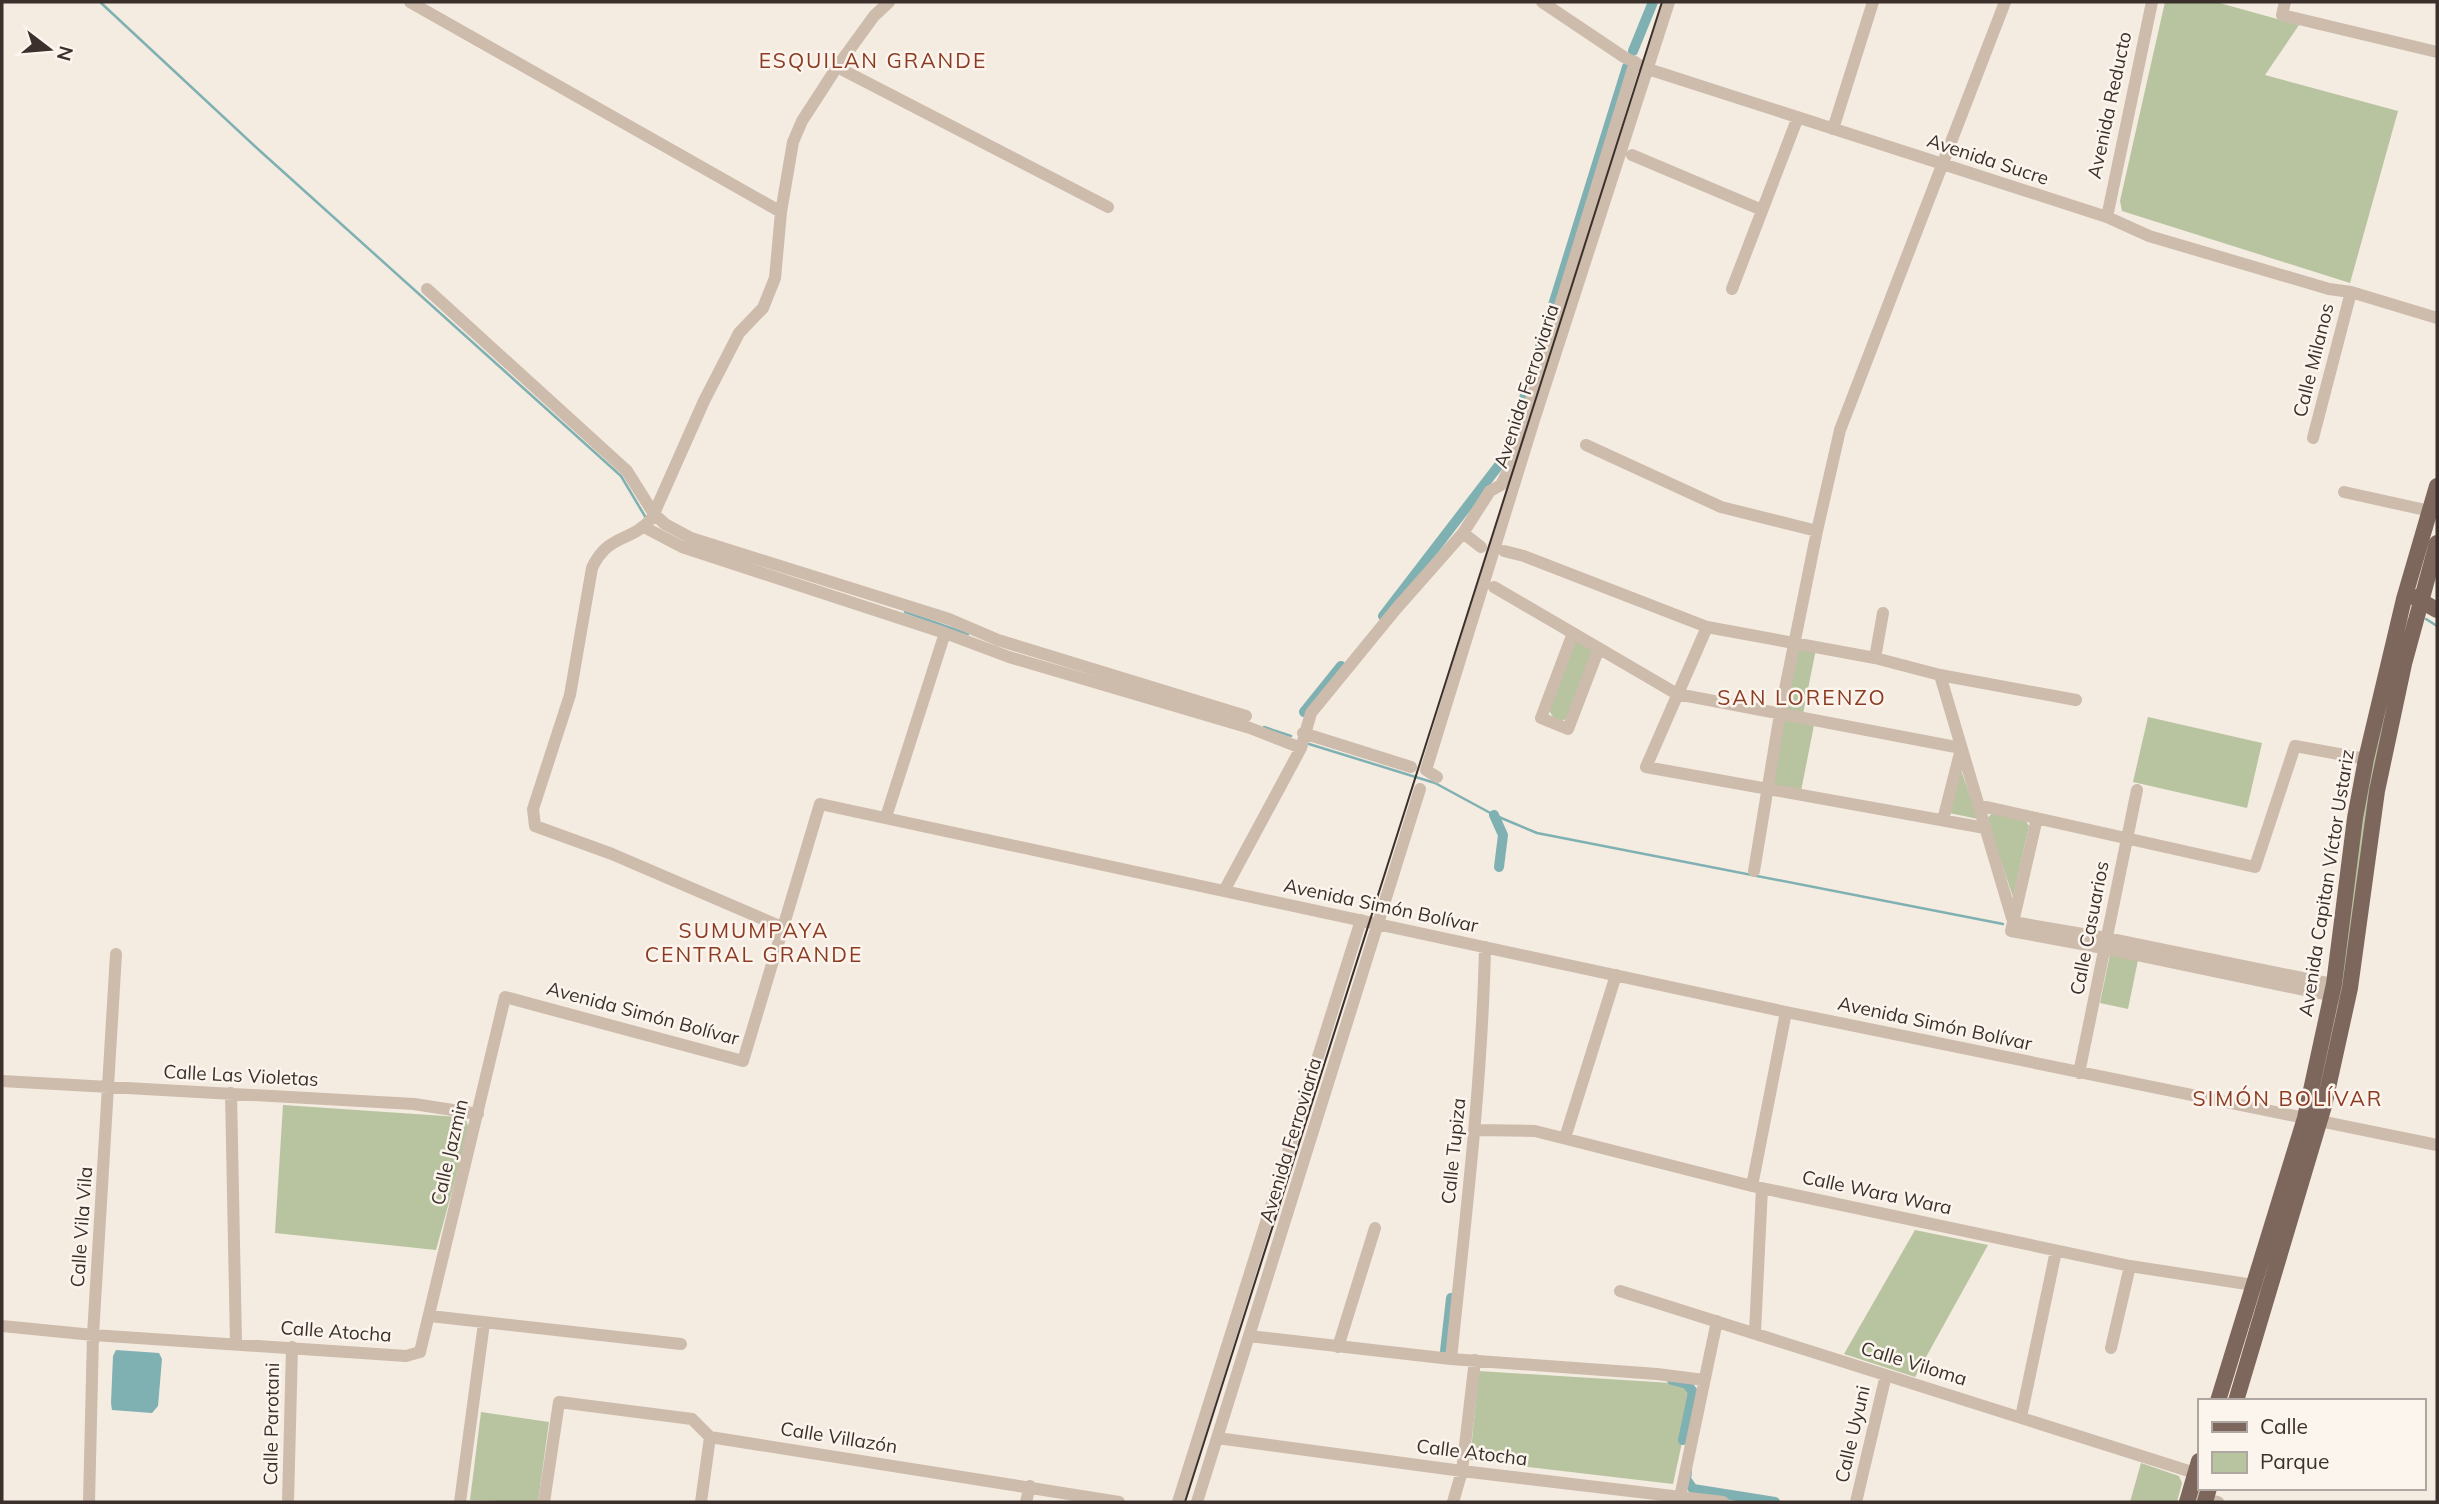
<svg xmlns="http://www.w3.org/2000/svg" width="2439" height="1504" viewBox="0 0 2439 1504" font-family="Mulish,sans-serif">
<style>
.green{fill:#b8c4a0}
.water{fill:#7fb0b2}
.lines{fill:none;stroke-linecap:round;stroke-linejoin:round}
.stream{stroke:#7fb0b2;stroke-width:2.5}
.canal{stroke:#7fb0b2;stroke-width:10}
.minor{stroke:#cdbbac;stroke-width:12}
.major{stroke:#7d675c;stroke-width:16}
.tram{stroke:#3b302b;stroke-width:2}
.labels{text-anchor:middle;dominant-baseline:central;stroke-width:5;stroke-linejoin:round;paint-order:stroke}
.street-label{font-size:19px;fill:#3b302b;stroke:#fbf5ee}
.neighbourhood-label{font-size:21px;letter-spacing:2px;fill:#8c3b22;stroke:#fbf5ee}
</style>
<rect width="100%" height="100%" fill="#f4ebe1"/>
<path class="green" d="M2165 2H2216L2299 25 2265 75 2398 111 2350 283 2122 211 2120 201Z
M2403 617 2410 619 2346 980 2339 978 2361 810Z
M1580 641 1593 648 1569 718 1561 721 1554 719 1549 710 1575 642Z
M1798 646 1816 649 1803 714 1786 711Z
M2148 717 2262 743 2247 808 2133 782Z
M1783 720 1814 725 1801 791 1771 785Z
M1961 770 1978 819 1949 813Z
M1992 813 2025 820 2029 826 2013 897 1987 819Z
M2110 954 2138 960 2128 1009 2100 1003Z
M283 1105 459 1117 466 1120 469 1129 436 1250 275 1233Z
M1915 1230 1988 1245 1915 1377 1844 1354Z
M1479 1371 1687 1384 1693 1392 1673 1484 1470 1460Z
M481 1412 549 1422 538 1502 470 1500Z
M2141 1463 2179 1476 2182 1483 2177 1502H2130Z"/>
<path class="water" d="M116 1350 159 1353 162 1359 158 1406 152 1413 112 1410 111 1403 113 1356Z"/>
<g class="lines">
<path class="stream" d="M100 2 259 150 621 476 646 518
M905 612 968 634
M2426 619 2437 626
M1264 727 1291 736
M1309 744 1435 783 1494 815 1537 833 2003 924"/>
<path class="canal" d="M1633 51 1653 2
M1383 616 1506 456 1627 67
M1304 712 1341 666
M1494 815 1503 835 1499 867
M1445 1351 1451 1298
M1672 1380 1687 1384 1693 1392 1683 1440
M1687 1472 1686 1479 1693 1489 1775 1502"/>
<path class="minor" d="M410 2 781 212
M1542 2 1624 57 1648 69 2107 217 2149 236 2329 289 2351 292 2437 318
M2285 2 2282 15 2437 52
M837 67 1108 207
M1833 129 1873 2
M1632 155 1762 210
M2107 217 2152 2
M427 289 627 471 654 514 665 524 691 538 949 619 998 640 1246 716
M1732 289 1798 117
M2313 438 2351 292
M1586 445 1721 507 1817 531
M2344 492 2430 511
M644 527 682 547 945 633 1009 657 1250 728 1301 748
M1463 533 1481 547
M1504 551 1524 556 1707 627 1875 658 1940 675 2076 700
M1494 587 1677 694 1961 748
M1707 627 1646 767 1985 828
M1573 633 1541 718 1568 729 1599 648
M1875 658 1883 613
M1940 675 2012 918
M1303 733 1411 767
M1437 777 1426 770 1534 420 1669 2
M1978 805 2255 867 2295 746 2366 759
M886 817 945 633
M2037 818 2011 931 2103 948 2348 999
M1943 820 1961 749
M1754 871 1780 714 1817 531 1840 430 2005 2
M1224 891 1301 748 1311 713 1396 609 1463 533 1490 491 1501 485 1511 465 1635 62
M2013 922 2106 938 2342 986
M784 928 612 854 535 826 533 809 570 695 592 568C608 533 631 543 652 518L704 401 739 333 763 308 775 278 781 212 793 142 802 121 837 67 874 16 889 2
M2079 1073 2137 790
M2 1081 414 1104 478 1114
M231 1093 236 1343
M1476 1130 1535 1131 1752 1186 2130 1266 2260 1286
M1565 1138 1616 975
M1752 1186 1786 1012
M1620 1291 2195 1473
M430 1316 681 1344
M2 1326 93 1335 406 1356 420 1352 505 997 743 1061 820 804 1786 1012 2437 1145
M1755 1332 1762 1188
M1249 1336 1451 1359 1657 1374 1704 1380
M1338 1347 1375 1228
M2111 1348 2130 1266
M1451 1359C1465 1222 1482 1085 1485 947
M2021 1417 2056 1251
M1217 1438 1462 1471 1723 1502
M2189 1495 2218 1502
M89 1502 93 1335 116 954
M288 1502 292 1347
M460 1502 484 1323
M544 1502 559 1402 692 1419 710 1437 1119 1502
M701 1502 710 1437
M1026 1502 1030 1486
M1178 1502 1361 920
M1197 1502 1420 789
M1453 1502 1462 1471 1475 1360
M1679 1502 1717 1321
M1856 1502 1886 1375"/>
<path class="major" d="M2414 597 2437 610
M2218 1401 2305 1118 2334 984 2355 818 2366 759 2404 599 2437 486
M2236 1401 2324 1106 2350 988 2377 791 2404 664 2437 543
M2187 1502 2199 1461
M2205 1502 2209 1488"/>
<path class="tram" d="M1185 1502 1662 2"/>
</g>
<g class="labels">
<g class="street-label">
<text transform="translate(2109 105) rotate(-78)">Avenida Reducto</text>
<text transform="translate(1988 159) rotate(18)">Avenida Sucre</text>
<text transform="translate(2313 360) rotate(-76)">Calle Milanos</text>
<text transform="translate(1526 386) rotate(-72)">Avenida Ferroviaria</text>
<text transform="translate(2326 883) rotate(-81)">Avenida Capitan Víctor Ustariz</text>
<text transform="translate(1381 905) rotate(12)">Avenida Simón Bolívar</text>
<text transform="translate(2089 928) rotate(-79)">Calle Casuarios</text>
<text transform="translate(643 1013) rotate(15)">Avenida Simón Bolívar</text>
<text transform="translate(1935 1023) rotate(12)">Avenida Simón Bolívar</text>
<text transform="translate(241 1075) rotate(3)">Calle Las Violetas</text>
<text transform="translate(1290 1140) rotate(-73)">Avenida Ferroviaria</text>
<text transform="translate(1453 1151) rotate(-84)">Calle Tupiza</text>
<text transform="translate(449 1152) rotate(-77)">Calle Jazmin</text>
<text transform="translate(1877 1192) rotate(12)">Calle Wara Wara</text>
<text transform="translate(81 1227) rotate(-86)">Calle Vila Vila</text>
<text transform="translate(336 1331) rotate(4)">Calle Atocha</text>
<text transform="translate(1914 1363) rotate(17)">Calle Viloma</text>
<text transform="translate(271 1424) rotate(-89)">Calle Parotani</text>
<text transform="translate(1852 1434) rotate(-77)">Calle Uyuni</text>
<text transform="translate(839 1437) rotate(9)">Calle Villazón</text>
<text transform="translate(1472 1452) rotate(7)">Calle Atocha</text>
</g>
<g class="neighbourhood-label">
<text x="873" y="60">ESQUILAN GRANDE</text>
<text x="1802" y="697">SAN LORENZO</text>
<text x="754" y="930">SUMUMPAYA<tspan x="754" dy="24">CENTRAL GRANDE</tspan></text>
<text x="2288" y="1098">SIMÓN BOLÍVAR</text>
</g>
</g>
<rect width="2439" height="1504" fill="none" stroke="#3b302b" stroke-width="7"/>
<rect x="2198" y="1399" width="228" height="91" fill="#fbf5ee" stroke="#aea6a0" stroke-width="2"/>
<rect x="2212" y="1422" width="35" height="10" fill="#7d675c" stroke="#aea6a0" stroke-width="2"/>
<text x="2260" y="1434" font-size="21" fill="#3b302b">Calle</text>
<rect x="2212" y="1452" width="35" height="21" fill="#b8c4a0" stroke="#aea6a0" stroke-width="2"/>
<text x="2260" y="1469" font-size="21" fill="#3b302b">Parque</text>
<g transform="translate(49 49) rotate(106)" stroke="#fbf5ee" stroke-width="5" paint-order="stroke">
<path d="M0-5L12 26L0 18L-12 26Z" fill="#3b302b"/>
<text y="-10" font-size="19" font-weight="bold" text-anchor="middle" fill="#3b302b">N</text>
</g>
</svg>
